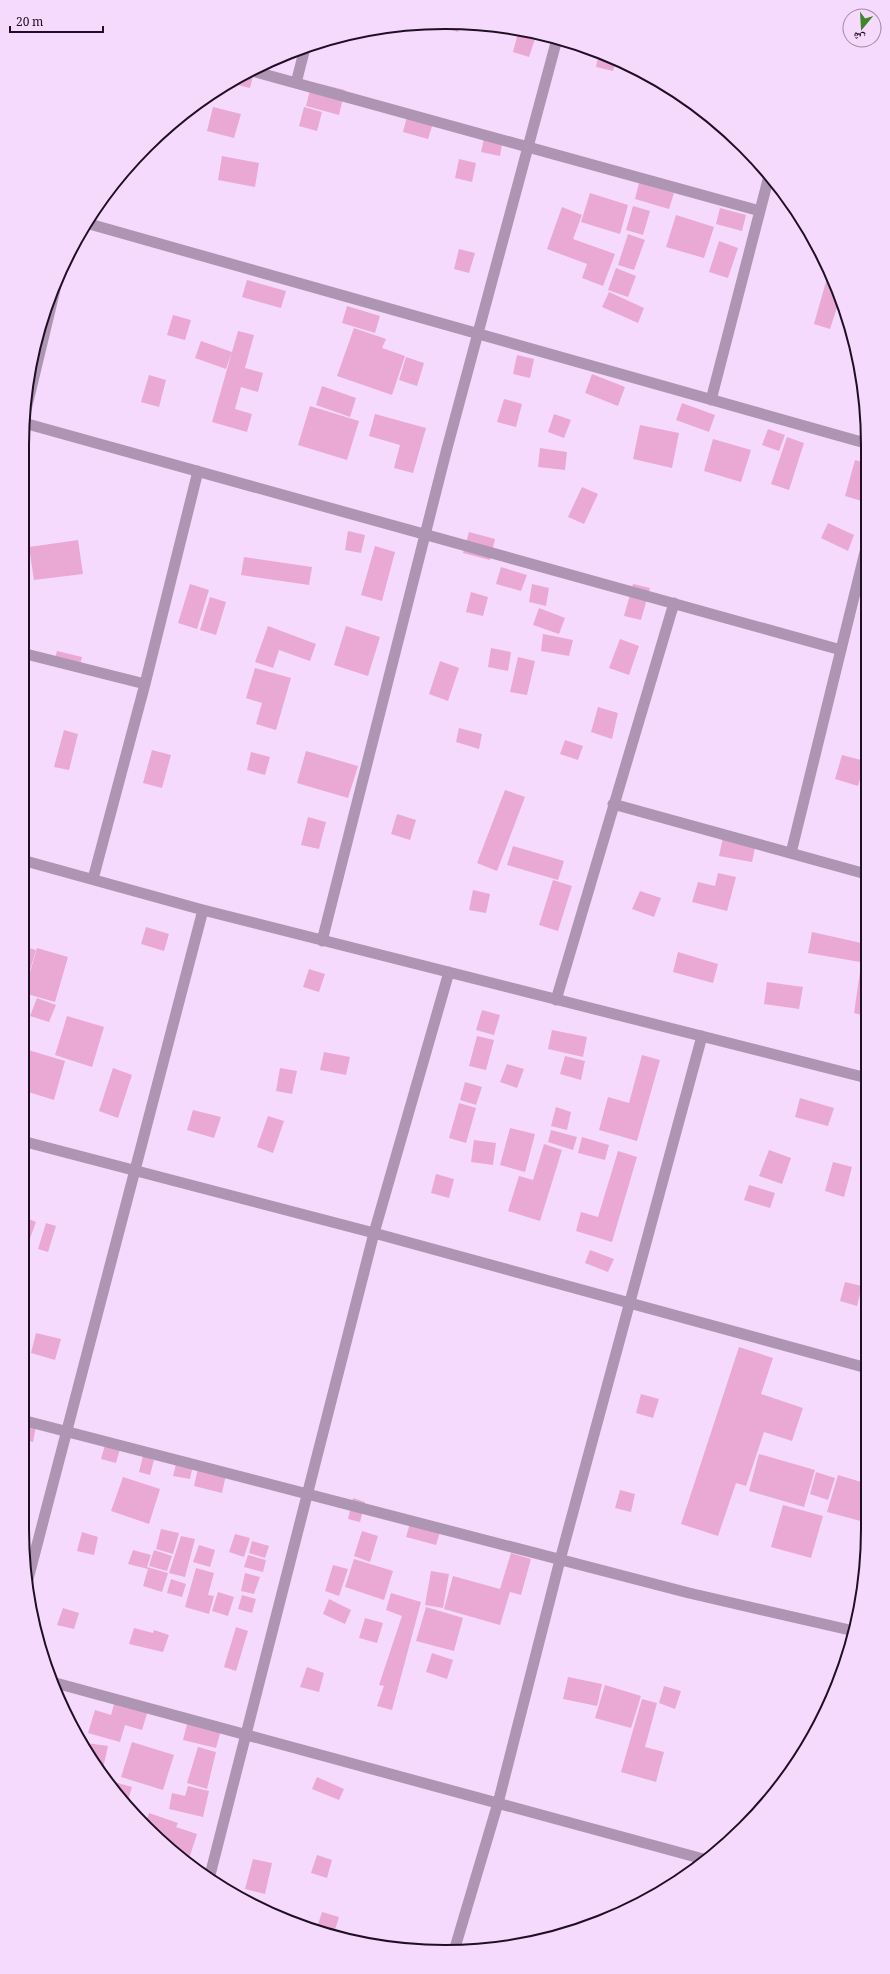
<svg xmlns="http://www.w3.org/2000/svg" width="890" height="1974" viewBox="0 0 890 1974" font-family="Georgia,'Noto Naskh Arabic',serif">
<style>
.building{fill:#e9a9d4}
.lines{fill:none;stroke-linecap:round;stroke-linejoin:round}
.minor{stroke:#ad95b3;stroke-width:11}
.rim{fill:none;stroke:#1f0f24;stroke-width:2}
</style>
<rect width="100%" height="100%" fill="#f6dafe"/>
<path class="building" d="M445 22 461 24 458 32 436 25 437 23Z
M519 29 537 33 529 57 513 52Z
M599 52 616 59 613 71 596 67Z
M255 69 250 88 230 83Z
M312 82 345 90 339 115 306 106Z
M194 106 191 116 184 114 190 109Z
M213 107 241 114 234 138 207 131Z
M304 107 322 112 317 131 299 126Z
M408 113 434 120 428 139 403 132Z
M485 134 503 138 500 156 481 152Z
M222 156 259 163 255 187 218 180Z
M459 159 476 163 472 182 455 178Z
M639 183 674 193 669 209 635 199Z
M590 193 628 205 620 234 581 222Z
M633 206 650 211 643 235 626 230Z
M562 207 582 215 573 239 615 254 603 286 582 278 587 264 547 249Z
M720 208 746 215 742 231 716 224Z
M676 215 714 227 704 258 666 247Z
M628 234 645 240 634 270 618 265Z
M719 241 738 248 728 278 709 272Z
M459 249 475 253 469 273 454 269Z
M616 268 636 276 628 297 608 290Z
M829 271 836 283 840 298 830 329 814 324Z
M247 280 286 291 281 308 242 297Z
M609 292 644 308 638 323 602 307Z
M347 306 380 316 375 333 342 323Z
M173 315 191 320 185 340 167 335Z
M354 328 386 339 382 348 405 356 392 395 337 376Z
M238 331 254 335 245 368 263 373 258 392 241 387 235 409 252 414 247 432 212 422Z
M201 341 232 352 226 369 195 358Z
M517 355 534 359 530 378 513 374Z
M406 357 424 363 417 386 399 380Z
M592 374 625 387 618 406 585 393Z
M149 375 166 380 159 407 141 402Z
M322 386 356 398 350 417 316 405Z
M504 399 522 404 516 427 497 422Z
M682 403 715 415 709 432 676 420Z
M310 406 359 421 347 460 298 445Z
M375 414 426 428 413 473 394 468 400 445 369 436Z
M554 414 571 420 564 438 548 432Z
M640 425 679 433 672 468 633 459Z
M768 429 785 435 779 451 762 445Z
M787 437 804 443 789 490 771 484Z
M713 439 751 450 741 482 704 471Z
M540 448 567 452 565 470 538 467Z
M855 460 865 463V502L845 496Z
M582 487 598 494 584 524 568 517Z
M828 523 854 535 848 551 821 538Z
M348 531 365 535 361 553 345 550Z
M469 532 495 539 490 560 463 553Z
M78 540 83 574 34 580 29 547Z
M375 546 395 552 382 601 361 595Z
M244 557 312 567 309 585 241 575Z
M501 567 527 575 521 591 496 584Z
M190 584 209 590 197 629 178 623Z
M532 584 549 588 546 606 529 602Z
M633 584 650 588 641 620 624 616Z
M471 592 488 597 483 616 466 612Z
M210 597 226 602 216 635 200 630Z
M539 608 565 618 559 634 533 625Z
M268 626 316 644 310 661 279 650 273 668 255 662Z
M346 626 380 637 368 676 334 665Z
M543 634 573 640 569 656 541 651Z
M620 639 639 646 629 675 609 668Z
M491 648 511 652 508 671 488 667Z
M57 651 82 657 78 672 53 665Z
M518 657 535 661 527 695 510 692Z
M440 661 459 668 448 701 429 694Z
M255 668 291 678 276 730 256 724 262 703 246 698Z
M598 707 618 713 612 739 591 732Z
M459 728 482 734 479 749 456 742Z
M64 730 78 734 69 770 54 767Z
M565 740 583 746 578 760 560 754Z
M152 750 171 755 162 788 143 783Z
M306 751 358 766 348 798 297 783Z
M251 752 270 757 265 775 247 770Z
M842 755 865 761 858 786 835 779Z
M505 790 525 797 497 871 477 863Z
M397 814 416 820 410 840 391 834Z
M308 817 326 822 319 849 301 845Z
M723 837 756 843 752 862 719 856Z
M513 846 564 861 558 880 507 865Z
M718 873 736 877 727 911 692 902 698 882 715 886Z
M553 880 572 886 558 931 539 925Z
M473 890 490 894 486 913 469 910Z
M640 891 661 898 654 917 632 909Z
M146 927 169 934 164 951 141 944Z
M812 932 866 944V963L808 953Z
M22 946 36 950 24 990 22 989Z
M37 948 68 957 55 1002 24 993Z
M678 952 718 964 713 983 673 972Z
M861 965 866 967V1016L854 1013Z
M309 969 325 974 319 992 303 987Z
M767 982 803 987 799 1009 764 1004Z
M37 998 56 1005 49 1022 30 1016Z
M482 1010 500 1015 494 1035 476 1030Z
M67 1016 104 1027 92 1067 55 1055Z
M552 1030 587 1037 583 1057 548 1049Z
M477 1036 494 1040 486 1070 469 1066Z
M25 1049 65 1061 54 1100 22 1090V1059Z
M324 1052 350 1057 346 1075 320 1070Z
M642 1055 660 1060 637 1141 599 1130 608 1097 629 1103Z
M565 1056 585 1061 581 1080 560 1074Z
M507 1064 524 1069 517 1088 500 1082Z
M113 1068 132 1075 118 1118 99 1111Z
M280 1068 297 1071 292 1094 276 1091Z
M465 1082 482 1087 476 1105 460 1100Z
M800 1098 834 1108 828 1126 795 1117Z
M459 1103 476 1108 466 1143 449 1138Z
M556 1107 571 1112 567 1130 551 1126Z
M193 1110 221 1117 214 1138 187 1130Z
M268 1116 284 1121 273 1153 257 1147Z
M510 1128 535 1134 525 1172 500 1165Z
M551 1130 577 1137 573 1150 548 1142Z
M582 1137 609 1145 605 1160 578 1153Z
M474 1140 496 1143 493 1165 471 1162Z
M544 1144 562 1150 540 1221 508 1211 519 1176 533 1180Z
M769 1150 791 1158 782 1184 759 1176Z
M618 1151 637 1157 612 1242 576 1231 581 1212 598 1217Z
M833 1162 852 1167 844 1197 825 1191Z
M436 1174 454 1179 449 1198 431 1193Z
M749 1185 775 1193 770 1208 744 1200Z
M22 1216 36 1222 29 1241 22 1239Z
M46 1223 56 1226 48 1252 38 1249Z
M590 1250 614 1259 608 1272 585 1263Z
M22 1257 30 1260 24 1280H22Z
M845 1282 862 1286 857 1306 840 1301Z
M36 1333 61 1339 55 1360 31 1353Z
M739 1347 773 1358 761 1394 803 1408 792 1441 764 1432 746 1486 736 1483 718 1536 681 1524Z
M641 1394 659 1399 653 1418 636 1413Z
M22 1417 37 1421 33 1442 22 1439Z
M107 1438 122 1442 116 1463 101 1459Z
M759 1454 815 1470 804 1507 749 1491Z
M143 1456 154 1460 150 1475 139 1472Z
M178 1456 194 1460 190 1479 173 1476Z
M199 1464 227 1470 222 1493 194 1486Z
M22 1472 26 1474 22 1488Z
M816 1472 835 1478 828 1500 810 1494Z
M838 1475 868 1484V1523L827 1512Z
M123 1477 160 1489 149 1524 111 1511Z
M620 1490 635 1494 631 1512 615 1508Z
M353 1498 365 1502 360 1522 348 1519Z
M783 1505 823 1516 811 1558 771 1547Z
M412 1517 442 1526 436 1545 406 1537Z
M161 1529 179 1533 173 1554 156 1549Z
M362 1531 378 1536 370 1562 354 1556Z
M82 1532 98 1537 94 1555 77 1551Z
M235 1534 250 1538 244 1557 229 1552Z
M181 1536 195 1539 185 1577 169 1573Z
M252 1541 269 1546 265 1558 249 1553Z
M199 1545 215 1550 210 1567 193 1562Z
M133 1550 151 1555 147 1567 168 1573 162 1592 143 1586 148 1569 128 1564Z
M154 1550 172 1556 167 1571 149 1566Z
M511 1553 531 1559 521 1595 510 1592 500 1625 444 1609 453 1576 500 1589Z
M248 1555 266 1560 263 1572 244 1567Z
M354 1559 393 1571 384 1600 345 1587Z
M333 1565 348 1569 339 1596 325 1591Z
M196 1568 214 1573 208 1595 214 1596 209 1614 185 1607Z
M431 1571 449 1574 443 1608 425 1605Z
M245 1573 260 1577 254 1594 241 1591Z
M171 1579 186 1584 182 1597 167 1593Z
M218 1592 234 1597 228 1616 212 1611Z
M391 1593 421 1602 392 1710 377 1706 384 1686 379 1685 402 1616 386 1610Z
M242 1595 256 1599 252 1613 238 1609Z
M329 1599 351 1610 345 1624 323 1614Z
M426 1607 463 1618 454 1651 416 1641Z
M63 1608 79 1613 74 1629 57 1625Z
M365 1618 383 1623 377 1643 359 1638Z
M236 1627 248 1631 236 1671 224 1667Z
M134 1628 153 1633 154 1630 169 1635 163 1652 129 1644Z
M432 1653 453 1660 447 1679 426 1672Z
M307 1667 324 1673 319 1692 300 1687Z
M568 1677 602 1684 597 1706 563 1699Z
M605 1685 641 1696 631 1728 595 1718Z
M664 1686 681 1691 675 1709 659 1703Z
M116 1697 149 1707 142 1730 125 1725 120 1742 88 1733 95 1710 111 1715Z
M642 1699 657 1703 645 1747 664 1752 656 1782 621 1772Z
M188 1720 221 1730 216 1748 183 1740Z
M80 1742 108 1746 102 1773 86 1751Z
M132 1742 174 1755 163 1790 121 1777Z
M198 1747 216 1752 207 1789 187 1783Z
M317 1777 344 1789 339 1800 312 1789Z
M107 1780 132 1787 126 1807 119 1797Z
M188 1786 209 1791 203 1817 169 1809 172 1793 185 1796Z
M149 1813 178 1823 176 1827 197 1834 188 1862 183 1860 145 1825Z
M317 1855 332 1860 327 1878 311 1873Z
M253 1859 272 1863 265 1894 245 1889Z
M694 1862 703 1864 693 1871Z
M322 1912 339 1917 333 1936 316 1931Z"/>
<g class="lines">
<path class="minor" d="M252 71 760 211
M296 83 305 48
M86 223 865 443
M711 400 769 176
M25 414 58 277
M24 423 841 650
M22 653 145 684
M613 804 866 874
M791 853 865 552
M22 860 203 910 867 1078
M93 879 145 684 198 471
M322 941 446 452 557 39
M556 1000 674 603
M22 1141 374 1233 867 1368
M22 1420 689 1593 854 1631
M27 1583 203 910
M52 1682 707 1860
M209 1879 374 1233 449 972
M454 1951 498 1803 560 1560 702 1036"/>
</g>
<path d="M0 0H890V1974H0ZM445 29H445A416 416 0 0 1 861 445V1529A416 416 0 0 1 445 1945H445A416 416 0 0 1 29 1529V445A416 416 0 0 1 445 29Z" fill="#f6dafe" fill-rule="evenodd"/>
<path class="rim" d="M445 29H445A416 416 0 0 1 861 445V1529A416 416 0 0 1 445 1945H445A416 416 0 0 1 29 1529V445A416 416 0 0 1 445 29Z"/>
<g transform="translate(862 28) rotate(198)"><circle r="19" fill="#f6dafe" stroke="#a089a7"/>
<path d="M0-3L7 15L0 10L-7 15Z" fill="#3f8529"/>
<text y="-6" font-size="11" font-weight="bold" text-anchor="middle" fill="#1f0f24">ش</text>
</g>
<path d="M10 26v6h93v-6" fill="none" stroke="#1f0f24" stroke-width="2"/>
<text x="16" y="26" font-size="12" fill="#1f0f24" stroke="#f6dafe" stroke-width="3" paint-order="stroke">20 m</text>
</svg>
